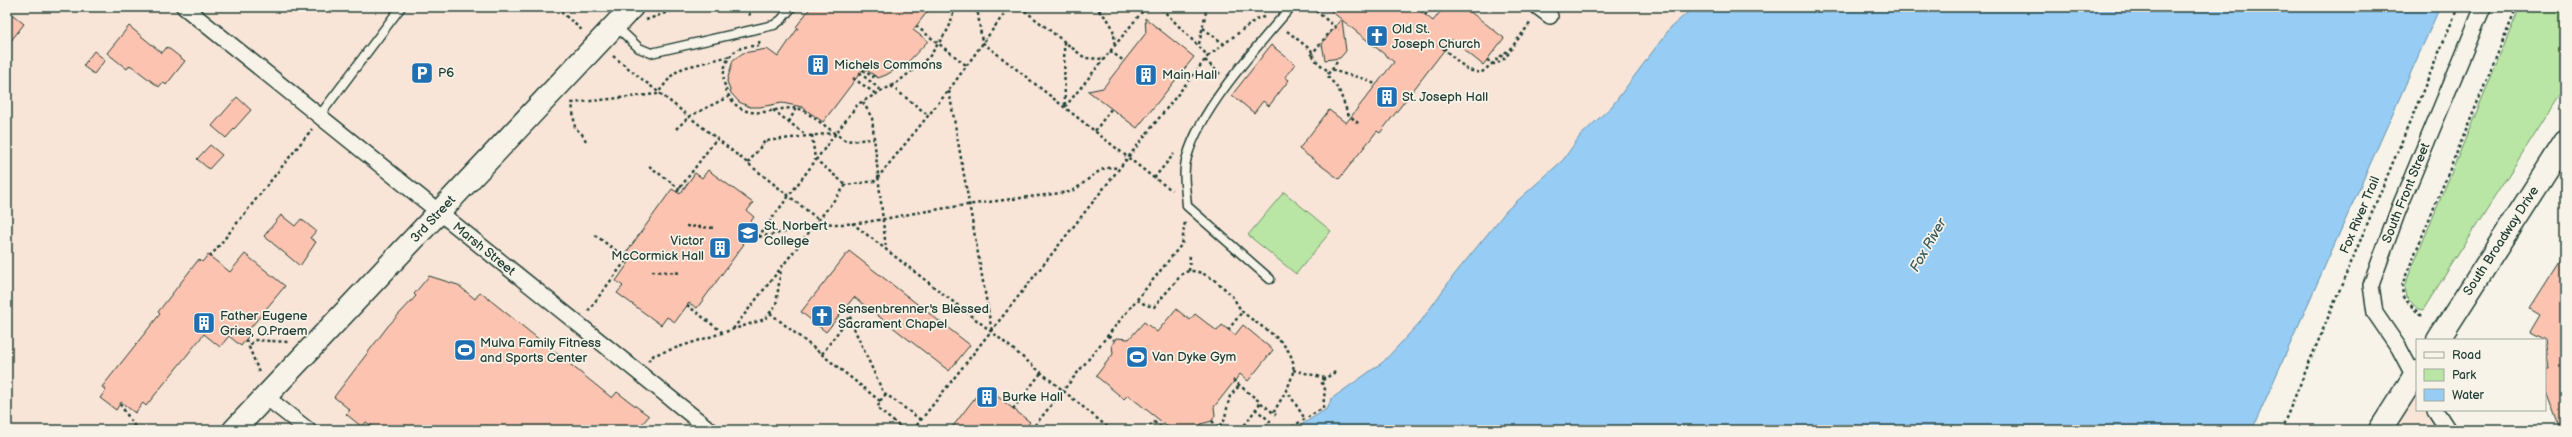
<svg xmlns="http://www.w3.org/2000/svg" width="2572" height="437" viewBox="0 0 2572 437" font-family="'Balsamiq Sans',sans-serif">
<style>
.built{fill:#f8e5d7}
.green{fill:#b9e6a4;stroke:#6c926c}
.water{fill:#97ccf5;stroke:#6793a8}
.building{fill:#fcc4b0;stroke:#1f3d34}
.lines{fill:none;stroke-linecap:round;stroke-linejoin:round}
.service-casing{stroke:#1f3d34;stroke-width:11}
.minor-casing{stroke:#1f3d34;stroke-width:18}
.secondary-casing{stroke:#1f3d34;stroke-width:25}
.primary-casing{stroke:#1f3d34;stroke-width:25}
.path{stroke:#1f3d34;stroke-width:2.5;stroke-dasharray:3 3;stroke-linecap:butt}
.service{stroke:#f7f3e8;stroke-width:8}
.minor{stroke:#f7f3e8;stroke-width:15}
.secondary{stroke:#f7f3e8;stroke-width:22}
.primary{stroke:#f7f3e8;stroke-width:22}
.labels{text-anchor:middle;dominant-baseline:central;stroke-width:3.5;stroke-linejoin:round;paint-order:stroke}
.poi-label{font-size:13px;fill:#1f3d34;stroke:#f7f3e8;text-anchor:start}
.street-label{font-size:13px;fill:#1f3d34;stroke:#f7f3e8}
.water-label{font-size:14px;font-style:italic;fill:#375a5b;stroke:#f7f3e8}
</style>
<rect width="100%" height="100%" fill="#f7f3e8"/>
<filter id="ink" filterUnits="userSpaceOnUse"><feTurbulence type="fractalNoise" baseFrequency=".025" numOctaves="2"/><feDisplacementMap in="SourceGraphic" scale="8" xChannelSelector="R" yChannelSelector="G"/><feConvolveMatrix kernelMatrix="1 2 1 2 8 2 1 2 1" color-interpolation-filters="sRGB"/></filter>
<g filter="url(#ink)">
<path class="built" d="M7 7H1694L1671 27 1612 106 1580 136 1563 160 1507 210 1454 275 1421 321 1398 346 1383 362 1331 399 1328 408 1293 430H7Z
M2417 382V410H2435L2448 430H2380Z"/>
<path class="green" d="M2520 7H2565V86L2423 310 2418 309 2406 297 2404 287Z
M1284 192 1331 231 1296 274 1248 235Z"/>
<path class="water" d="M1694 7H2440L2252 430H1293L1328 408 1331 399 1383 362 1398 346 1421 321 1454 275 1507 210 1563 160 1580 136 1612 106 1671 27Z"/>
<path class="building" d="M811 7H931L913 30 928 41 908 62 886 75 878 78 864 68 823 122 802 107 782 103 760 107H750L739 102 731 93 727 81 733 60 743 53 767 49 778 57 798 28 796 27Z
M1326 7H1415L1433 21 1444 7H1464L1504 38 1483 65 1452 40 1380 133 1377 131 1339 179 1299 149 1329 110 1346 123 1394 62 1342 20 1346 51 1340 58 1325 60 1322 44 1341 19Z
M7 10 24 24 7 46Z
M1145 18 1194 57 1137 128 1088 91 1103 88 1146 33Z
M129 26 162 53 167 47 185 61 166 85 163 82 159 87 130 65 127 69 107 53Z
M1271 45 1295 64 1285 77 1289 80 1269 106 1263 101 1254 113 1232 95Z
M94 51 105 60 94 74 83 66Z
M237 97 251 110 226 138 212 126Z
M210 145 222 155 209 169 197 159Z
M708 170 753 203 747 211 754 217 738 239 744 244 697 308 689 303 675 322 667 317 661 325 617 293 623 286 616 281 632 258 626 253 672 189 680 194 695 173 702 178Z
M281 215 295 226 301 219 316 231 310 238 316 242 300 266 264 236Z
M849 251 970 345 949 371 854 297 826 332 801 312Z
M245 254 285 286 247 332 250 334 241 346 229 336 220 347 204 334 146 406 143 403 135 413 121 402 116 410 100 398 106 390 102 387 160 314 158 312 199 259 202 262 208 255 230 272Z
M2565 254V430H2560L2545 389V369H2549L2545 340 2530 332 2540 315 2530 309Z
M429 276 458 285 475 299 480 292 612 398 617 392 649 416 637 430H377L366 422 362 427 346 414 350 410 334 397 388 326 416 296 414 294Z
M1176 309 1190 320 1195 314 1217 331 1222 325 1235 335 1243 325 1273 350 1248 381 1240 374 1214 407 1215 415 1212 421 1201 424 1197 430H1172L1128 395 1124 399 1096 376 1113 354 1112 345 1116 338 1129 339 1144 322 1157 332Z
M984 386 1030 422 1024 430H950Z"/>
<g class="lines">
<g class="service-casing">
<path id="service" d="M616 26 639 48 651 53 774 25 781 20 792 7
M320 115 401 7
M1270 279 1187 206C1186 190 1182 173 1187 157 1201 107 1257 47 1291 7"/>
</g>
<g class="minor-casing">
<path id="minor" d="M184 7 710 430
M1538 7 1550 16
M2417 382 2399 348 2375 313 2371 285 2398 211 2483 7
M266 397 308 430
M2435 410 2448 430"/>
</g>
<g class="secondary-casing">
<path id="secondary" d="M234 430 632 7"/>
</g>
<g class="primary-casing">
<path id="primary" d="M2438 340 2565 142
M2380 430 2417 372"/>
</g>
<path class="path" d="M747 7 751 18
M971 7 977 12
M977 7 982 42 1154 178 1172 190
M1020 7 1085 58 1104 59
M1094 7C1109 19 1116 26 1114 46
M1311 7 1339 30
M1098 10 1114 7
M561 12 583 31
M1425 15 1431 7
M646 20 682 7
M916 26 966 65
M1203 28 1224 44
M1287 31 1311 50 1315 60 1329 72
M759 41 760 46C753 46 745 46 739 49 716 61 721 96 740 108 759 120 782 103 803 110L846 141 874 139
M1064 42 1065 107
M1199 44 1207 7
M1438 44 1468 70 1481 73 1512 47 1531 22
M1444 50 1452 40
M1110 51 1124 61
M1311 55 1335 26
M613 56 819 220
M1208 56 1258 18 1266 17
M1205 60 1220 74
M1487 60 1494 64C1503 62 1507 56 1512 48
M1337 62 1327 75 1339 90 1348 114 1360 125
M1332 69C1346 77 1362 75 1376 85
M874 75 873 77 863 70 860 73 882 91
M853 78 876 94
M891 86 928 115
M949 91 992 332
M863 102 872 118 886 249
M1065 107 1146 7
M773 110 806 135
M789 122 797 106
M676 129 690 116 728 97
M1095 131 1111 109
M812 135 815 159 846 185
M586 141 582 134 575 128 572 103 657 94 673 74 683 68 730 56
M748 163 765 141 834 133
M649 166 680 189
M1154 178 1174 154
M677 192 717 138
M817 222C853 229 892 216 928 211 975 203 1022 198 1069 192 1086 186 1100 161 1119 169
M852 223 992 332 1111 430
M686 226 715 228
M595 235 630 261
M741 236 758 237 813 227
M758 237 858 104 898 82 929 57 949 28 955 7
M210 257 312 129
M652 271 682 273
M1189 271 1190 255
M1137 300 1146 305 1154 307 1182 274C1197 263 1222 285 1232 296 1236 301 1239 309 1244 313 1260 327 1288 340 1293 362 1296 379 1281 398 1274 412
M687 305 722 332
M847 305 852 324 883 392 921 420
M588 311 627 259
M770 313 880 401
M2421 316 2403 297 2402 285 2517 7
M733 329 846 185 875 181 949 90 1009 7
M1228 330 1242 312
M1108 336 1114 340
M245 340 251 344
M822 354 849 317
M648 361 654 355 765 319 776 305 781 269
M1293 370 1325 378
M259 372 249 347 254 340 288 342
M1233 380 1276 415
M1286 389 1305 419
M886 394 879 402 878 409 904 430
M120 404 137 430
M1013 409 1041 373
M1255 409 1270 421 1263 430
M1212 421 1218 427
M913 430 1208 56 1160 7
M1031 430 1182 244 1185 221
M1145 430 1154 422 1164 430
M1215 430 1224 421 1230 396 1240 385
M1241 430 1261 402
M1287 430 1323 408 1325 389 1321 381 1337 371
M2281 430 2458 7"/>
<use href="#service" class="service"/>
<use href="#minor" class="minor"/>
<use href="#secondary" class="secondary"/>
<use href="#primary" class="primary"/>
</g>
</g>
<defs>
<g id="church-square" transform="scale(1.15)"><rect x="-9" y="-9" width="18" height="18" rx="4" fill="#1f6fb2" stroke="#f7f3e8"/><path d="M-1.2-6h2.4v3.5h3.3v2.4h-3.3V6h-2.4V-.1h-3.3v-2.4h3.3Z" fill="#fff"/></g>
<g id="building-square" transform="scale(1.15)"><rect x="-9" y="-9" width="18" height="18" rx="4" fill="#1f6fb2" stroke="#f7f3e8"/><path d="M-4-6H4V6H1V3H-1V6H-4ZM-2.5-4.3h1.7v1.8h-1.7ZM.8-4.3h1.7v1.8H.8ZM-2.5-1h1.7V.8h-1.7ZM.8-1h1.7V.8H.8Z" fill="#fff"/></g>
<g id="parking-square" transform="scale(1.15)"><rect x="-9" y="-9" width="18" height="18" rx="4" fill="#1f6fb2" stroke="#f7f3e8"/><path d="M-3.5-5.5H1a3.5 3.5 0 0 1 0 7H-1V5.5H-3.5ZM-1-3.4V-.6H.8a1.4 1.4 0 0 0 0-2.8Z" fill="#fff"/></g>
<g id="university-square" transform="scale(1.15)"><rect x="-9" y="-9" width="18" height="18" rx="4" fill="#1f6fb2" stroke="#f7f3e8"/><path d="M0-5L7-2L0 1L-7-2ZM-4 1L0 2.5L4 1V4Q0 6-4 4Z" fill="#fff"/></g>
<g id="stadium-square" transform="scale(1.15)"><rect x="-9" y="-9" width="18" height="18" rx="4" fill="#1f6fb2" stroke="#f7f3e8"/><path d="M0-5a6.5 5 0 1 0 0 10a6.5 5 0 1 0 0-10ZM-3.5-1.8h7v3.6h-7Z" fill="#fff"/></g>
</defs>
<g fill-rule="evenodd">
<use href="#church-square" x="1377" y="36"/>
<use href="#building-square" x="818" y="65"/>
<use href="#parking-square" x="422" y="73"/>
<use href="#building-square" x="1146" y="75"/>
<use href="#building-square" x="1387" y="97"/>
<use href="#university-square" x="748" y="233"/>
<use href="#building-square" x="720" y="248"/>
<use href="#church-square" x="822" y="316"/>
<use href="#building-square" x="204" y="323"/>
<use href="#stadium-square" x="465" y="350"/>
<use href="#stadium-square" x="1137" y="357"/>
<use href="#building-square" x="987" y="397"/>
</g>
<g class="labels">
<g class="poi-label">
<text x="1392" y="29">Old St.<tspan x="1392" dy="15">Joseph Church</tspan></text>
<text x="834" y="65">Michels Commons</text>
<text x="438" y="73">P6</text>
<text x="1162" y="75">Main Hall</text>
<text x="1402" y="97">St. Joseph Hall</text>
<text x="764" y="226">St. Norbert<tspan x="764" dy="15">College</tspan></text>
<text x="704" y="241" text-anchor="end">Victor<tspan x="704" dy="15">McCormick Hall</tspan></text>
<text x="838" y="309">Sensenbrenner's Blessed<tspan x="838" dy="15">Sacrament Chapel</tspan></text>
<text x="220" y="316">Father Eugene<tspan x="220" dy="15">Gries, O.Praem</tspan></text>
<text x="480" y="343">Mulva Family Fitness<tspan x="480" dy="15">and Sports Center</tspan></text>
<text x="1152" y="357">Van Dyke Gym</text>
<text x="1002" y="397">Burke Hall</text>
</g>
<g class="street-label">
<text transform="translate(2406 193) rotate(-68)">South Front Street</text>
<text transform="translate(2360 215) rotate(-67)">Fox River Trail</text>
<text transform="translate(433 219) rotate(-47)">3rd Street</text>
<text transform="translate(2501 241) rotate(-57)">South Broadway Drive</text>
<text transform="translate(484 249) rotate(39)">Marsh Street</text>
</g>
<g class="water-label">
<text transform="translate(1928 245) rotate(-60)">Fox River</text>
</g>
</g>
<rect width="2572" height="437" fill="none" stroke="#f7f3e8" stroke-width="24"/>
<rect x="12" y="12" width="2548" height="413" fill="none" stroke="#1f3d34" stroke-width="1.5" filter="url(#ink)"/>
<rect x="2416" y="339" width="130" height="72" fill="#f7f3e8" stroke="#a1aaa0"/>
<rect x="2424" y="352" width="20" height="6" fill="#f7f3e8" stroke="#a1aaa0"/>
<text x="2452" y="359" font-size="12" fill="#1f3d34">Road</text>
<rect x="2424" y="369" width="20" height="12" fill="#b9e6a4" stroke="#a1aaa0"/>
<text x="2452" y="379" font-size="12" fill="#1f3d34">Park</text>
<rect x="2424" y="389" width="20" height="12" fill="#97ccf5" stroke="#a1aaa0"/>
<text x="2452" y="399" font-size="12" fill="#1f3d34">Water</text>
</svg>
